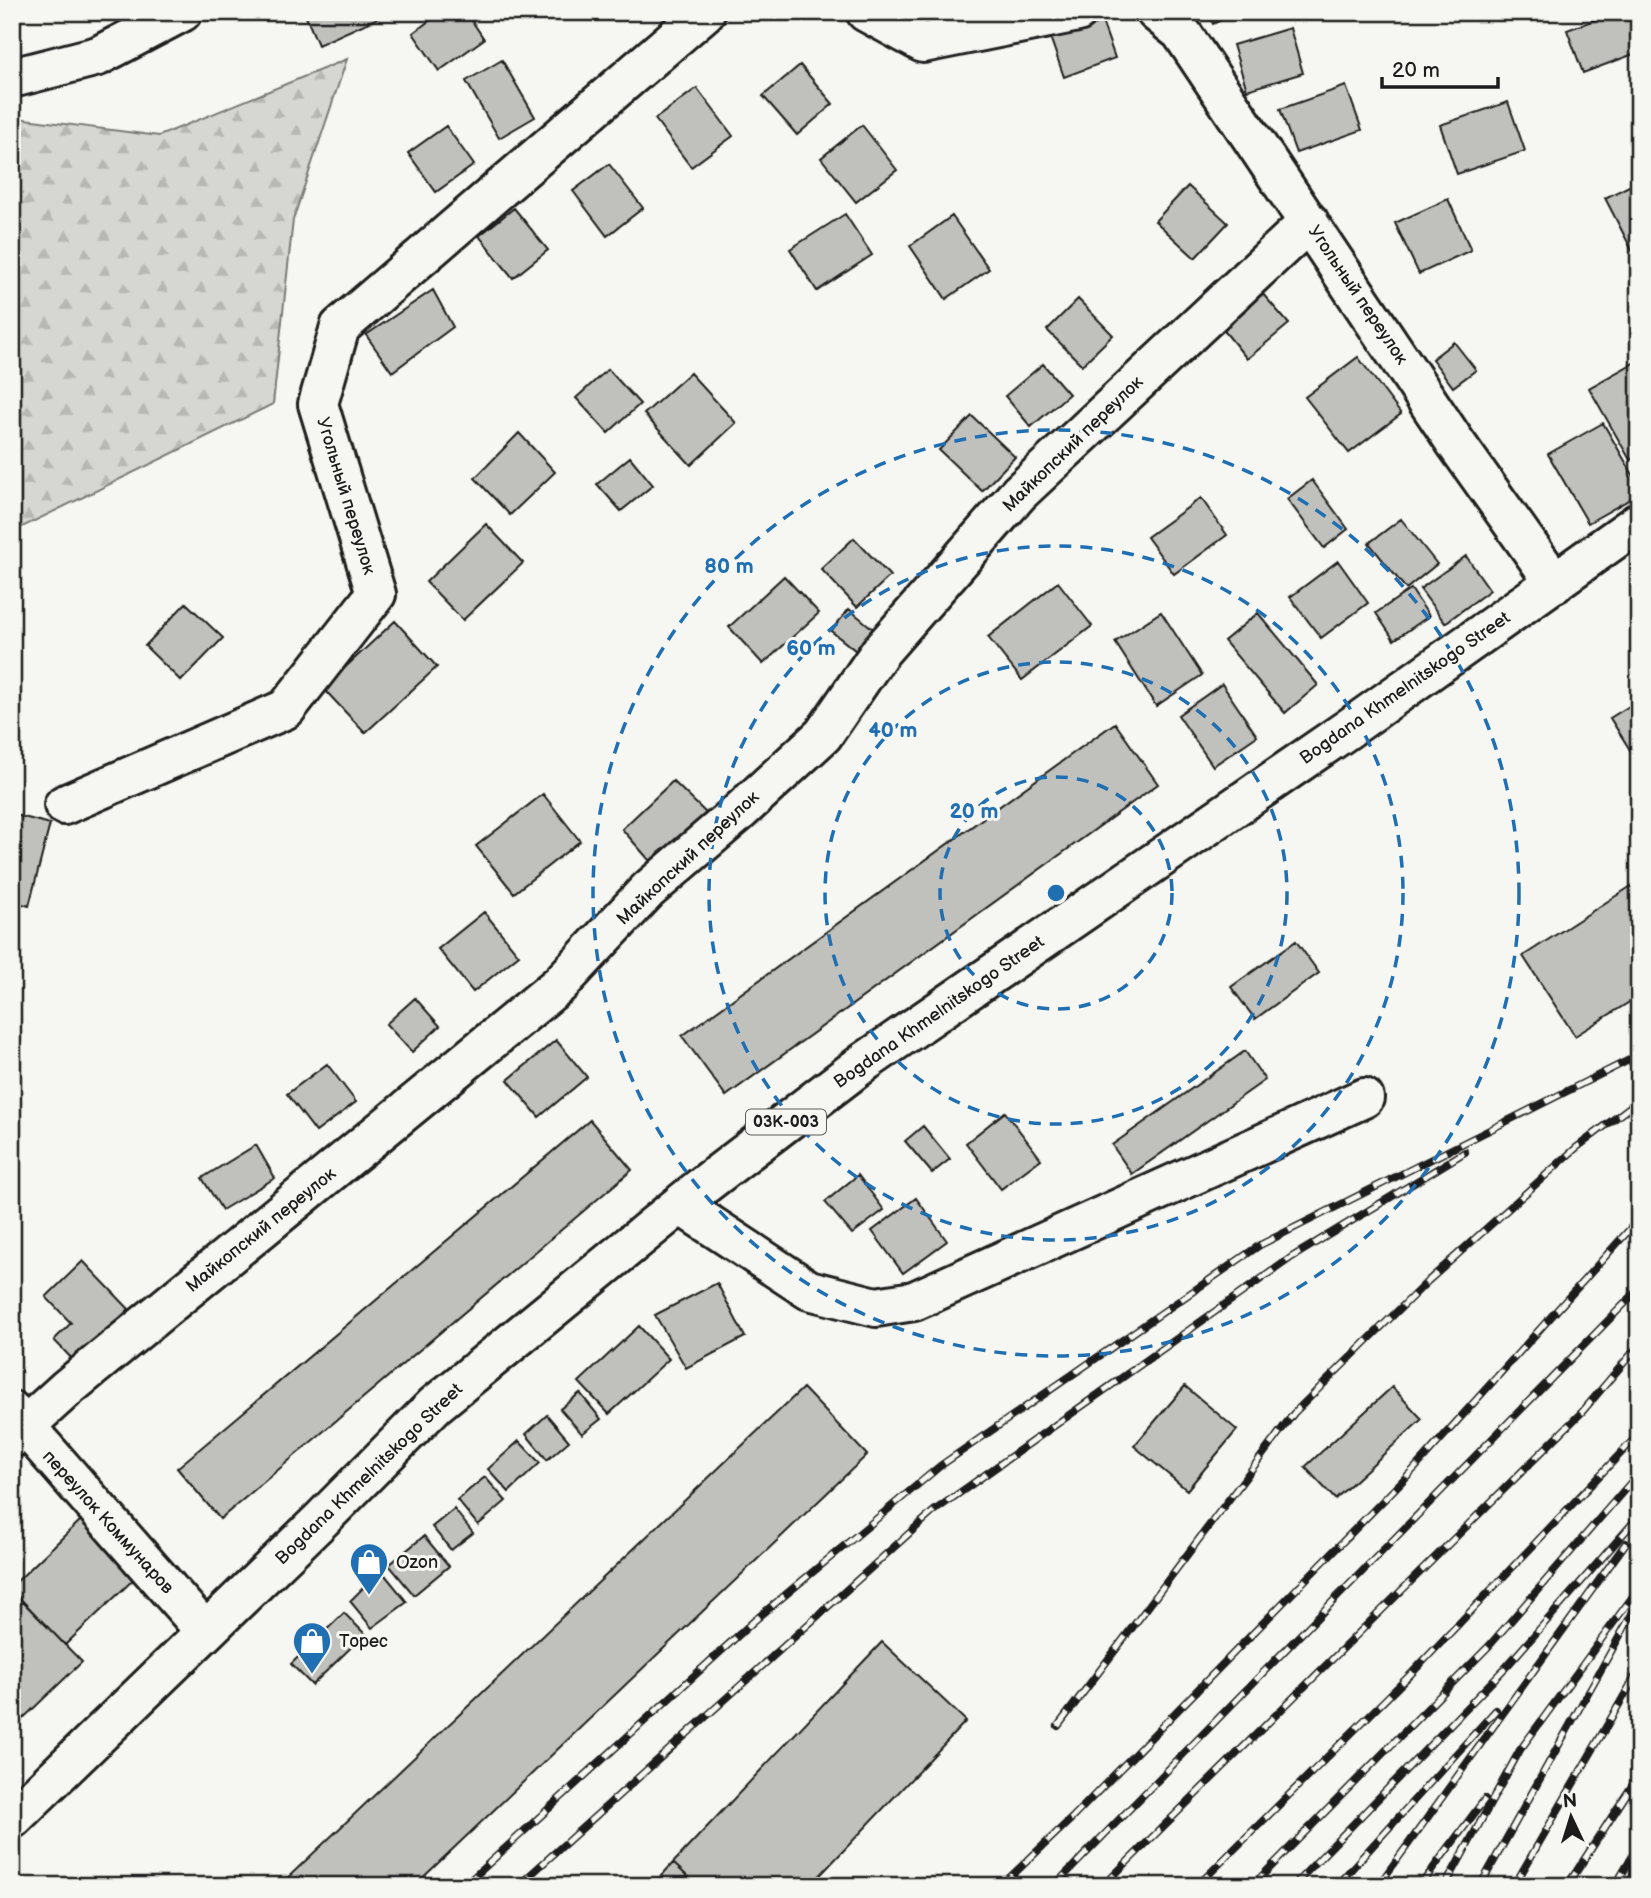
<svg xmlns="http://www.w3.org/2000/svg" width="1651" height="1898" viewBox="0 0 1651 1898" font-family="'Balsamiq Sans',sans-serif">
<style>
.forest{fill:url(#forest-firs);stroke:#797977;stroke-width:2}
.building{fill:#c0c0bd;stroke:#1c1c1c;stroke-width:2}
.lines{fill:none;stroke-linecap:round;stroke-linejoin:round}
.minor-casing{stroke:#1c1c1c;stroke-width:44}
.major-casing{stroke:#1c1c1c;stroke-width:44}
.minor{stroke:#f6f6f2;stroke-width:38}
.major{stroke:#f6f6f2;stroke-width:38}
.rail-casing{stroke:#1c1c1c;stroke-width:8}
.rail{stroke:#f6f6f2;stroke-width:5;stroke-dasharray:16;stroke-linecap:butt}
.ring{fill:none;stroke:#1f6fb2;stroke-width:3.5;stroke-dasharray:12 9}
.labels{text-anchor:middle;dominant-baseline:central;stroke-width:6;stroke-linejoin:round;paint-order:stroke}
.shield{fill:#f6f6f2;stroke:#5d5d5c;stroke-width:2}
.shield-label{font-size:16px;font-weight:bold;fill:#1c1c1c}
.street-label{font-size:18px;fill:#1c1c1c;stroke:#f6f6f2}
.poi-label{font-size:18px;fill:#1c1c1c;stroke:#f6f6f2;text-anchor:start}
.centre{fill:#1f6fb2;stroke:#f6f6f2;stroke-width:3.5}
.ring-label{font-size:21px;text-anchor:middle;font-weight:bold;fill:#1f6fb2;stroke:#f6f6f2;stroke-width:6;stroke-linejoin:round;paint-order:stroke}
</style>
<defs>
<pattern id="forest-firs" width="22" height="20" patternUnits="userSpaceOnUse" patternTransform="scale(1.75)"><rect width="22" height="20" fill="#d6d6d2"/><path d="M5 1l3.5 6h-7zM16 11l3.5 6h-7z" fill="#b7b7b4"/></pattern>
</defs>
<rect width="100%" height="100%" fill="#f6f6f2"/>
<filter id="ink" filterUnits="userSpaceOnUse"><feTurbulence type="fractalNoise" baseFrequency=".0143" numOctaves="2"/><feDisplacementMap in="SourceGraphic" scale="14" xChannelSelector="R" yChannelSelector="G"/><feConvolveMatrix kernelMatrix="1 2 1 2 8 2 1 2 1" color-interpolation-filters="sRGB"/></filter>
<g filter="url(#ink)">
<path class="forest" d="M347 59 293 220 273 404 12 532V120L17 118 159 136Z"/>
<path class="building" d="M304 12H376L378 18 318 45Z
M441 12H466L484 39 439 71 413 33Z
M1207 12H1237L1213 24Z
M1616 12H1637L1639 52 1583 73 1567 30Z
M1099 13 1115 58 1064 77 1048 31Z
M1290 28 1303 73 1247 90 1233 45Z
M502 60 535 117 499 138 466 81Z
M800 65 833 104 797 135 763 96Z
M1346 86 1362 130 1296 153 1280 109Z
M697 88 733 136 691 167 655 119Z
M1508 102 1525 151 1457 174 1440 125Z
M862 125 897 170 856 202 821 158Z
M446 126 474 165 436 192 408 153Z
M609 164 643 208 607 236 573 191Z
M1639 181V261L1638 262 1605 198Z
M1188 186 1228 223 1195 258 1155 221Z
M1448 199 1471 250 1419 274 1395 223Z
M514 208 548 250 513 278 479 236Z
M845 214 872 255 817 291 790 249Z
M952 216 989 269 946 299 910 246Z
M433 290 453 327 392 372 366 335Z
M1262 293 1289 324 1247 359 1222 328Z
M1078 299 1113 335 1082 365 1047 330Z
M1454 342 1476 370 1453 387 1432 359Z
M1358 357 1401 414 1349 453 1305 397Z
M1639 360V455L1630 460 1589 388Z
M1043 364 1069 394 1031 427 1005 396Z
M608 369 640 404 608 433 576 398Z
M690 373 736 423 691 465 644 414Z
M972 416 1015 457 982 491 939 450Z
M1603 423 1639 485V494L1588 523 1548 454Z
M519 433 555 472 510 515 475 478Z
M630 457 653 485 621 511 597 484Z
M1312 480 1348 529 1324 548 1287 499Z
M1201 498 1227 535 1174 574 1147 537Z
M1401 519 1437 564 1406 589 1369 543Z
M486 524 523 563 463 620 426 582Z
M854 538 890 576 857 607 821 569Z
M1466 556 1490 590 1445 623 1420 589Z
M1338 561 1368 603 1321 638 1290 597Z
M784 576 819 613 763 664 729 627Z
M1058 582 1092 626 1022 680 988 637Z
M1411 589 1429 616 1394 640 1376 613Z
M186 603 223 638 181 681 145 646Z
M849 609 878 633 860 654 831 631Z
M1161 612 1202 675 1156 706 1115 642Z
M1258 613 1318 685 1285 713 1224 641Z
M395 621 437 667 365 733 323 688Z
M1222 684 1257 736 1213 766 1178 715Z
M1639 700V764L1610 718Z
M1115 723 1158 784 726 1096 682 1036Z
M673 781 707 814 650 861 622 829Z
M543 794 580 841 514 893 476 846Z
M12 814 50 824 29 906 12 901Z
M1639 881V996L1575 1036 1523 956Z
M484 912 519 955 473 992 438 949Z
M1296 941 1319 973 1255 1019 1231 987Z
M415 998 440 1026 412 1052 386 1024Z
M556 1040 587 1077 539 1117 508 1080Z
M1245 1051 1265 1080 1132 1174 1112 1145Z
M327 1064 356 1102 316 1132 287 1094Z
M1005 1112 1041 1159 1001 1189 966 1143Z
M590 1120 632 1170 220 1519 177 1468Z
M923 1126 950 1159 932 1173 905 1141Z
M256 1145 275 1178 222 1210 202 1178Z
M858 1175 884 1210 852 1234 825 1202Z
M916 1198 947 1241 903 1273 872 1231Z
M83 1261 129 1309 75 1362 54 1340 71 1323 46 1297Z
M717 1283 745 1337 686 1368 655 1315Z
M639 1326 669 1359 609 1414 579 1382Z
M1185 1386 1237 1430 1187 1490 1134 1446Z
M1392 1387 1422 1419 1335 1499 1305 1467Z
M803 1388 867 1455 414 1886 281 1884Z
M580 1393 601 1419 582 1434 560 1409Z
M547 1415 569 1441 547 1460 526 1434Z
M519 1441 540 1463 509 1492 488 1469Z
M485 1477 506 1501 478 1525 457 1500Z
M454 1509 473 1533 451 1550 432 1527Z
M82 1519 137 1576 65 1645 12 1590V1586Z
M424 1536 449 1566 414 1595 389 1565Z
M381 1570 407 1602 372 1628 350 1601Z
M23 1602 82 1662 12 1729V1612Z
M344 1613 365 1634 312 1685 291 1664Z
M882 1642 966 1721 810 1886H698L673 1863Z
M673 1863 698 1886H652Z"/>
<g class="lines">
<g class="minor-casing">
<path id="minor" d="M866 12 923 43 1078 12
M1156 12 1181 32 1455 442 1555 583
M12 78 98 56 182 12
M64 805 286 709 376 594 318 404 340 327 705 12
M680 1205 809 1290 876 1307 914 1301 1364 1098
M12 1411 205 1631
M12 1438 66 1389 560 984 648 890 738 813 823 735 880 652 1019 493 1309 222"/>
</g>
<g class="major-casing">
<path id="major" d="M12 1819 320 1521 435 1405 700 1188 866 1061 1348 729 1639 522"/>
</g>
<use href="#minor" class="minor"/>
<use href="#major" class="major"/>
<g class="rail-casing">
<path id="rail" d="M1058 1726 1294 1413 1428 1281 1576 1148 1639 1100
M464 1886 754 1621 940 1466 1260 1245 1639 1055
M518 1886 934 1511 1292 1257 1465 1152
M1001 1886 1072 1818 1414 1469 1639 1219
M1054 1886 1639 1289
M1103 1886 1582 1412 1639 1345
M1197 1886 1412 1673 1639 1434
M1252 1886 1489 1646 1639 1473
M1293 1886 1507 1666 1639 1516
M1336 1886 1496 1710
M1378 1886 1626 1543
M1420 1886 1485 1799
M1445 1886 1520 1750 1639 1588
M1480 1886 1637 1605
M1514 1886 1639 1670
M1567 1886 1639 1775
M1615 1886 1639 1845"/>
</g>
<use href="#rail" class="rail"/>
</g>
</g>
<g class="ring">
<circle cx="1056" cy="893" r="116"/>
<circle cx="1056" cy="893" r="231"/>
<circle cx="1056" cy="893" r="347"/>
<circle cx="1056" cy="893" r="463"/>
</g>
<defs>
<g id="shop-pin" transform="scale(2.0125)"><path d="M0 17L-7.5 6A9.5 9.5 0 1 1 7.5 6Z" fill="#1f6fb2" stroke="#f6f6f2"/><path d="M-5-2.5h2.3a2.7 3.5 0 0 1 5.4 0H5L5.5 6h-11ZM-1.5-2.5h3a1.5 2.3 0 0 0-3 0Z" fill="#fff"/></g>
</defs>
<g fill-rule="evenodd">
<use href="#shop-pin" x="369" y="1562"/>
<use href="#shop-pin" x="312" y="1641"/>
</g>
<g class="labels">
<rect class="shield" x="746" y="1109.5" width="80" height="25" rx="5"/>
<g class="shield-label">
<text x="786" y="1122">03К-003</text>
</g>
<g class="street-label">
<text transform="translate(1358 295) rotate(56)">Угольный переулок</text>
<text transform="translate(1073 444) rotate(-44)">Майкопский переулок</text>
<text transform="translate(346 496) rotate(73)">Угольный переулок</text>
<text transform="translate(1405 688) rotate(-35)">Bogdana Khmelnitskogo Street</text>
<text transform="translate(688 858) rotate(-43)">Майкопский переулок</text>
<text transform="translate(939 1012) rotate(-35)">Bogdana Khmelnitskogo Street</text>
<text transform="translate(261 1230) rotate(-39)">Майкопский переулок</text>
<text transform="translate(369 1474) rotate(-44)">Bogdana Khmelnitskogo Street</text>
<text transform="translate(108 1522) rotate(48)">переулок Коммунаров</text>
</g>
<g class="poi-label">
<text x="396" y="1562">Ozon</text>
<text x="339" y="1641">Торес</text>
</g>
</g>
<circle cx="1056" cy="893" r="10" class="centre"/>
<g class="ring-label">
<text x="729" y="573">80 m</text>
<text x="811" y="655">60 m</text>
<text x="893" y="737">40 m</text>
<text x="974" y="818">20 m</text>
</g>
<rect width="1651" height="1898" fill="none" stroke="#f6f6f2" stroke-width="42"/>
<rect x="21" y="21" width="1609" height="1856" fill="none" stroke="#1c1c1c" stroke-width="2.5" filter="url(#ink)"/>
<g transform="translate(1571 1817) rotate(356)" stroke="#f6f6f2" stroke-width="5" paint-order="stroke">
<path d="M0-5L12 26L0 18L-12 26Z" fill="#1c1c1c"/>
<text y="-10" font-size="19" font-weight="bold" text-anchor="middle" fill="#1c1c1c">N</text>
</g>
<path d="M1382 77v10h116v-10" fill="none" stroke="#1c1c1c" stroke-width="3.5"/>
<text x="1392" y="77" font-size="21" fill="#1c1c1c" stroke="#f6f6f2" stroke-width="5" paint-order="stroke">20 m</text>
</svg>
